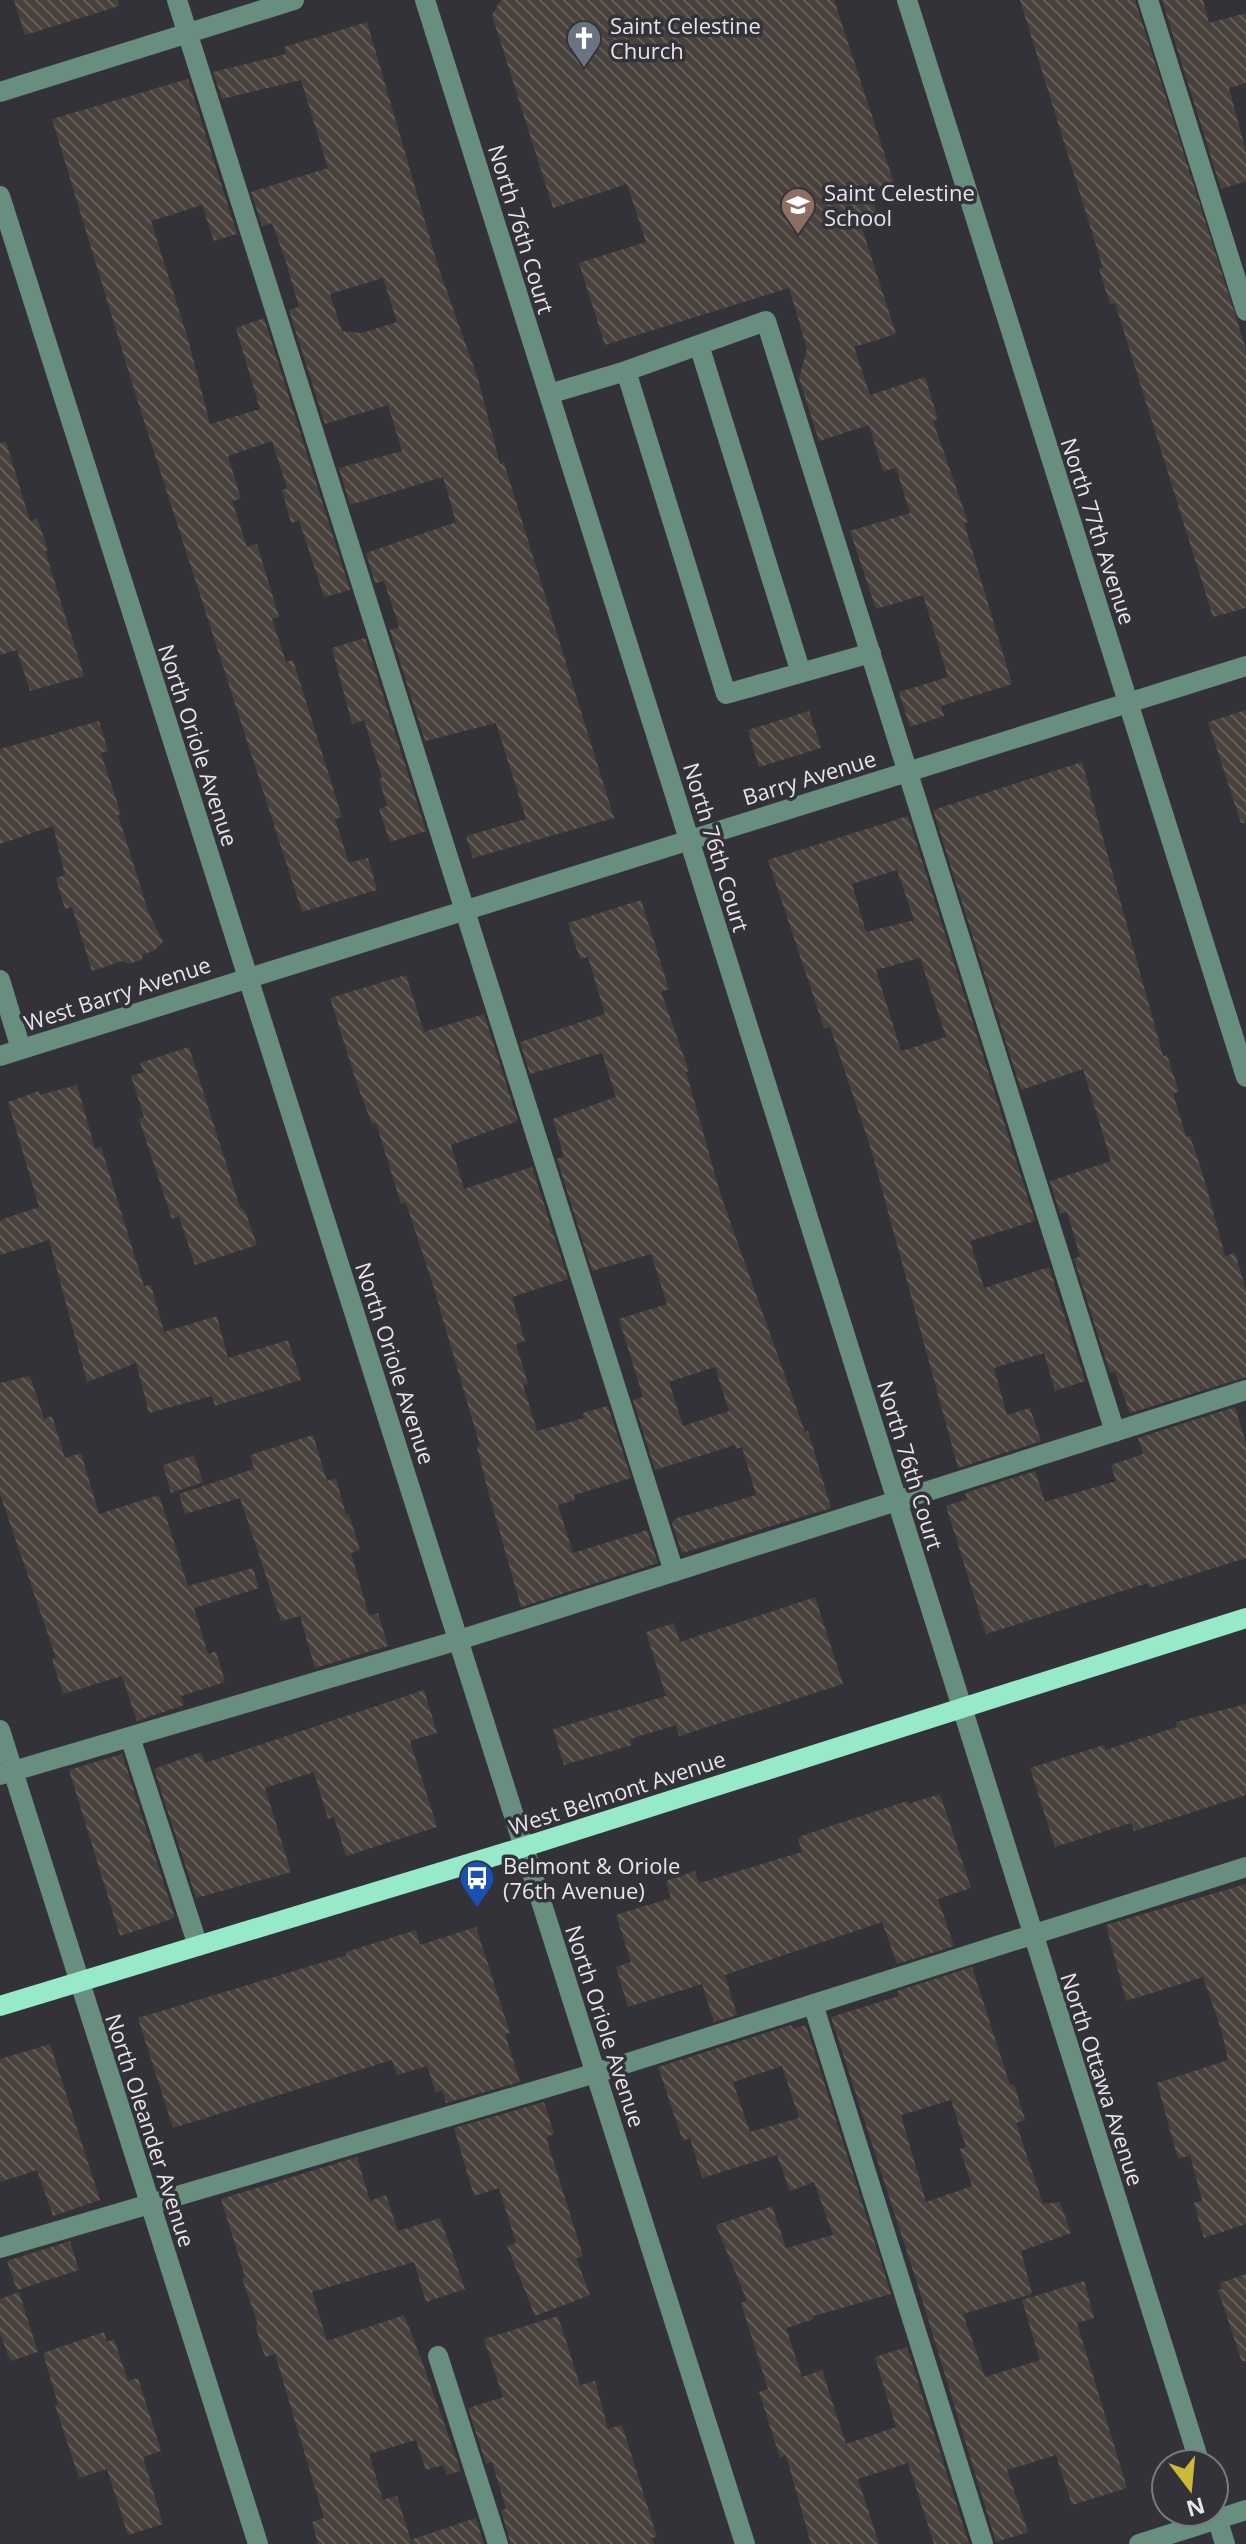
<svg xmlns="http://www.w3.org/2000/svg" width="1246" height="2544" viewBox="0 0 1246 2544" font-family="'Open Sans',sans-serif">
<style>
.building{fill:url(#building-back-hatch);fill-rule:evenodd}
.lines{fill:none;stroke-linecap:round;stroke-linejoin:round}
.minor{stroke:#678e7e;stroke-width:20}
.major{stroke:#96e9c9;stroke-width:20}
.labels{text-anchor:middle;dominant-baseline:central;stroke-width:7;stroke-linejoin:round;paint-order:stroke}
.poi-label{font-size:22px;fill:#e7e5ea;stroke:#343239;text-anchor:start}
.street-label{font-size:22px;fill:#e7e5ea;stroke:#343239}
</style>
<defs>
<pattern id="building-back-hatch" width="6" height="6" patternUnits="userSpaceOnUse" patternTransform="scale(2)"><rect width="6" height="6" fill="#49423c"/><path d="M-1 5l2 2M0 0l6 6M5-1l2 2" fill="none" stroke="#635d58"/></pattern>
</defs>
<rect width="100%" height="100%" fill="#343239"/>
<path class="building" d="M14 0H118L119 6 25 35Z
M501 0H834L894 183 870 191 878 216 860 222 896 334 854 347 870 395 925 377 938 419 933 421 968 522 964 523 1012 684 941 706 944 716 910 727 899 692 948 677 923 595 876 609 850 531 910 513 896 468 883 471 869 425 819 441 799 378 807 349 789 288 605 345 579 263 646 242 627 184 553 208 492 15Z
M1020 0H1135L1246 349V608L1213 617 1115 303 1110 304 1099 269 1103 268Z
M1162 0H1203L1209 23 1246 13V83L1229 88 1246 152V181L1221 189Z
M367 22 438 266 478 379 500 464 504 463 614 818 473 858 466 836 526 819 496 723 425 741 390 630 399 627 384 581 375 583 366 553 456 522 443 477 350 505 339 468 402 451 388 405 325 424 289 310 299 307 285 259 272 223 262 226 251 192 328 168 301 80 222 99 213 72 286 54 284 47ZM383 278 397 322 362 333 342 331 330 294Z
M188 79 237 234 214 241 202 205 151 221 188 339 210 424 260 409 236 328 264 318 350 590 324 597 299 520 291 523 282 490 287 488 272 441 228 456 241 499 232 501 247 547 257 544 279 617 272 619 286 662 293 660 342 817 335 819 349 863 368 858 377 890 302 912 137 399 52 119Z
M6 442 30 521 37 518 48 550 45 551 84 676 30 691 17 650 0 655V443Z
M365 638 426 831 390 842 379 809 387 806 379 779 382 778 364 720 352 724 332 648Z
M1246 710V823H1241L1208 722Z
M809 711 821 748 759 767 748 730Z
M99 721 108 751 101 753 121 814 118 815 149 914 163 942 154 951 143 954 142 960 128 964 122 961 92 971 72 907 65 909 56 878 65 875 53 826 0 844V749Z
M1082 762 1163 1056 1167 1055 1179 1092 1173 1093 1186 1137 1190 1136 1203 1175 1225 1256 1235 1253 1246 1290V1377L1130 1413 1115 1372 1110 1373 1074 1259 1080 1256 1067 1212 1060 1214 1050 1181 1111 1161 1083 1069 1021 1090 933 810Z
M908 816 1035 1221 970 1241 984 1288 1049 1267 1085 1381 1055 1391 1044 1353 994 1368 1007 1415 1030 1408 1041 1441 958 1468 871 1149 830 1027 824 1028 768 860ZM897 870 914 920 866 932 852 884ZM920 958 946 1037 901 1051 876 970Z
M641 900 669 989 661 992 689 1071 686 1072 721 1196 805 1432 808 1431 831 1508 682 1553 672 1523 677 1518 756 1495 742 1447 736 1449 735 1445 655 1470 633 1400 643 1397 619 1319 667 1304 651 1254 592 1271 557 1159 564 1157 553 1119 616 1097 602 1053 530 1074 520 1042 605 1014 588 957 580 959 568 923ZM715 1367 729 1411 683 1426 669 1382Z
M406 975 424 1032 484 1014 518 1121 451 1145 464 1189 532 1167 568 1279 512 1297 525 1341 516 1344 528 1384 523 1385 537 1431 584 1418 582 1413 608 1406 631 1478 574 1495 575 1500 558 1505 573 1553 647 1530 658 1563 521 1607 487 1487 477 1447 480 1446 432 1282 406 1203 401 1204 376 1123 372 1124 358 1087 330 998Z
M189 1047 240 1207 245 1211 257 1245 195 1265 179 1216 172 1219 139 1119 144 1117 131 1076 144 1072 140 1063Z
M77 1085 95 1149 101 1147 144 1286 151 1285 164 1332 217 1316 228 1358 288 1340 301 1380 215 1406 212 1396 149 1413 136 1363 87 1382 49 1240 0 1255V1220L39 1207 8 1102 39 1091 40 1095Z
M30 1376 44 1419 52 1416 65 1458 81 1453 99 1514 159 1495 188 1586 253 1568 259 1588 194 1608 208 1654 216 1651 225 1682 181 1696 184 1705 137 1721 122 1676 63 1694 52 1659 56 1658 0 1494V1383Z
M1235 1407 1246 1443V1558L1150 1588 1148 1583 986 1634 946 1506 967 1499 965 1493 1035 1471 1045 1502 1116 1481 1111 1465 1143 1454 1138 1438Z
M313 1435 327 1481 336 1478 346 1515 349 1514 360 1550 351 1553 369 1616 378 1613 388 1646 315 1668 300 1616 281 1621 240 1498 185 1514 179 1494 254 1469 250 1455Z
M194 1455 203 1482 171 1493 163 1465Z
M815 1597 843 1684 679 1736 676 1725 630 1739 632 1745 564 1765 553 1729 666 1696 646 1632 674 1623 680 1642Z
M424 1690 437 1733 410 1741 437 1827 346 1856 334 1817 328 1819 314 1772 265 1788 291 1872 196 1898 154 1769 201 1752 205 1763Z
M1246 1704V1795L1134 1831 1131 1823 1055 1847 1030 1768 1104 1745 1105 1750 1177 1727 1176 1722Z
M122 1754 175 1918 120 1936 69 1770Z
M940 1794 971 1888 938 1899 954 1946 897 1964 882 1922 725 1975 737 2015 714 2022 702 1984 628 2007 616 1967 631 1962 616 1915 671 1898 666 1881 695 1871 699 1883 802 1852 798 1839 801 1836 907 1801 908 1804Z
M1246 1884V2224L1204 2238 1194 2203 1202 2200 1190 2155 1178 2159 1157 2083 1228 2060 1221 2029 1203 1977 1126 2001 1106 1925Z
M476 1927 510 2033 505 2034 520 2082 446 2103 442 2090 436 2092 427 2066 397 2075 392 2060 173 2128 138 2018 347 1955 346 1952 416 1930 420 1945Z
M972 1967 1010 2085 1014 2084 1025 2120 1016 2123 1043 2204 1060 2202 1071 2233 1021 2251 1032 2294 963 2314 985 2377 1040 2360 1022 2300 1084 2281 1094 2318 1077 2323 1127 2488 1072 2505 1056 2455 1007 2470 1028 2532 996 2542 918 2286 831 2017 899 1996 897 1991ZM951 2100 966 2147 960 2149 972 2186 926 2202 901 2115Z
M791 2025 793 2029 806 2025 891 2294 813 2316 814 2319 786 2328 802 2377 822 2370 846 2444 896 2427 875 2357 907 2347 969 2544H934L908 2463 858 2479 879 2544H811L786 2455 780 2458 759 2392 768 2389 741 2303 747 2301 716 2225 772 2206 786 2248 833 2235 814 2182 790 2191 777 2155 702 2178 690 2138 683 2141 658 2067ZM782 2066 799 2118 750 2132 733 2082Z
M50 2044 100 2200 53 2216 37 2170 0 2182V2059Z
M544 2102 554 2134 546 2137 583 2256 576 2258 590 2295 535 2316 507 2246 516 2243 499 2188 474 2196 454 2128Z
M357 2157 370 2201 386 2195 398 2231 440 2218 465 2289 426 2302 414 2262 312 2292 327 2341 404 2315 420 2356 461 2471 447 2475 443 2465 426 2470 416 2440 369 2454 383 2500 397 2496 412 2544H318L312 2522 324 2518 275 2354 265 2357 255 2325 258 2324 242 2278 245 2277 221 2199Z
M70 2241 79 2270 17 2290 7 2261Z
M1246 2274V2361L1242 2362 1218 2290 1222 2289 1220 2283Z
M19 2292 38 2352 10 2361 0 2333V2299Z
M558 2316 580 2385 595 2381 608 2429 622 2425 657 2537 652 2538 654 2544H511L501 2510 506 2509 492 2462 486 2464 468 2408 503 2397 484 2339Z
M104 2332 107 2342 114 2339 128 2381 138 2378 161 2451 143 2457 163 2524 128 2535 107 2469 79 2478 55 2405 58 2404 43 2353Z
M476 2518 484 2544H413V2539Z"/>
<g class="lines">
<path class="minor" d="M177 0 674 1572
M425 0 1200 2464
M907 0 1246 1077
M1148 0 1246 311
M0 92 294 0
M0 196 745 2544
M699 345 801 673
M626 371 726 694 871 653
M549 394 626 371 766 321 1115 1432
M0 980 21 1049
M0 1056 1246 666
M0 1730 258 2544
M130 1737 198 1946
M0 1775 459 1640 1246 1390
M813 2004 983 2544
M0 2248 596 2073 1246 1867
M438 2356 498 2544
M1214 2508 1225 2544
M1139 2544 1246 2510"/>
<path class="major" d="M0 2006 524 1847 1246 1618"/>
</g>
<defs>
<g id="church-pin" transform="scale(1.8)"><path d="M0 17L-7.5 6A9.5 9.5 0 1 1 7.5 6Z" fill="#6b7280" stroke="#343239"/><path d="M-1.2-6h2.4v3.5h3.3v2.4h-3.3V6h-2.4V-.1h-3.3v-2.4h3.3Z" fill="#fff"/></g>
<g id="school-pin" transform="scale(1.8)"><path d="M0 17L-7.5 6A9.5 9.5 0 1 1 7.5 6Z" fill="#8d6e63" stroke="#343239"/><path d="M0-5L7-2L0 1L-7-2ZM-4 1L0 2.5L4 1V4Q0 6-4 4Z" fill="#fff"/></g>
<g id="bus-pin" transform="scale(1.8)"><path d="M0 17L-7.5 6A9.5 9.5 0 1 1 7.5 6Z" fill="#1a4fb4" stroke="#343239"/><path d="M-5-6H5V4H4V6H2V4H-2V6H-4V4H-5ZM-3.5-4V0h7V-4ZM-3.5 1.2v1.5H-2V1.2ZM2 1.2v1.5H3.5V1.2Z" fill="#fff"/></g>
</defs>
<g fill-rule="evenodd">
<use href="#church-pin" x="584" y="38"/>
<use href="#school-pin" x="798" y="205"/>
<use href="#bus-pin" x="477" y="1878"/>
</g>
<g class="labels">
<g class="poi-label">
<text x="610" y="25">Saint Celestine<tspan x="610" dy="25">Church</tspan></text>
<text x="824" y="192">Saint Celestine<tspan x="824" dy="25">School</tspan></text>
<text x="503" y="1865">Belmont &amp; Oriole<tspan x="503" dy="25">(76th Avenue)</tspan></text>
</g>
<g class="street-label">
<text transform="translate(522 229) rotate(73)">North 76th Court</text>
<text transform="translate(1099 531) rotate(72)">North 77th Avenue</text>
<text transform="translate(199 745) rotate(72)">North Oriole Avenue</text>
<text transform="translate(809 777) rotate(-17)">Barry Avenue</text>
<text transform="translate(717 847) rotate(73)">North 76th Court</text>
<text transform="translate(117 993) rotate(-18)">West Barry Avenue</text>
<text transform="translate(396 1363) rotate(72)">North Oriole Avenue</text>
<text transform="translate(911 1465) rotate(73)">North 76th Court</text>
<text transform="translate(617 1792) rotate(-18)">West Belmont Avenue</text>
<text transform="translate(606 2026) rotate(72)">North Oriole Avenue</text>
<text transform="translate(1103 2079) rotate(72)">North Ottawa Avenue</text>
<text transform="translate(151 2130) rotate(72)">North Oleander Avenue</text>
</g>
</g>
<g transform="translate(1190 2488) rotate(164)"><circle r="38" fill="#343239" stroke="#7c7a80" stroke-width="2"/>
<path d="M0-6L14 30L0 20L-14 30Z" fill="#cdb938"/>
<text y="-12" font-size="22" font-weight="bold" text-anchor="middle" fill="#e7e5ea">N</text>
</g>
</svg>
